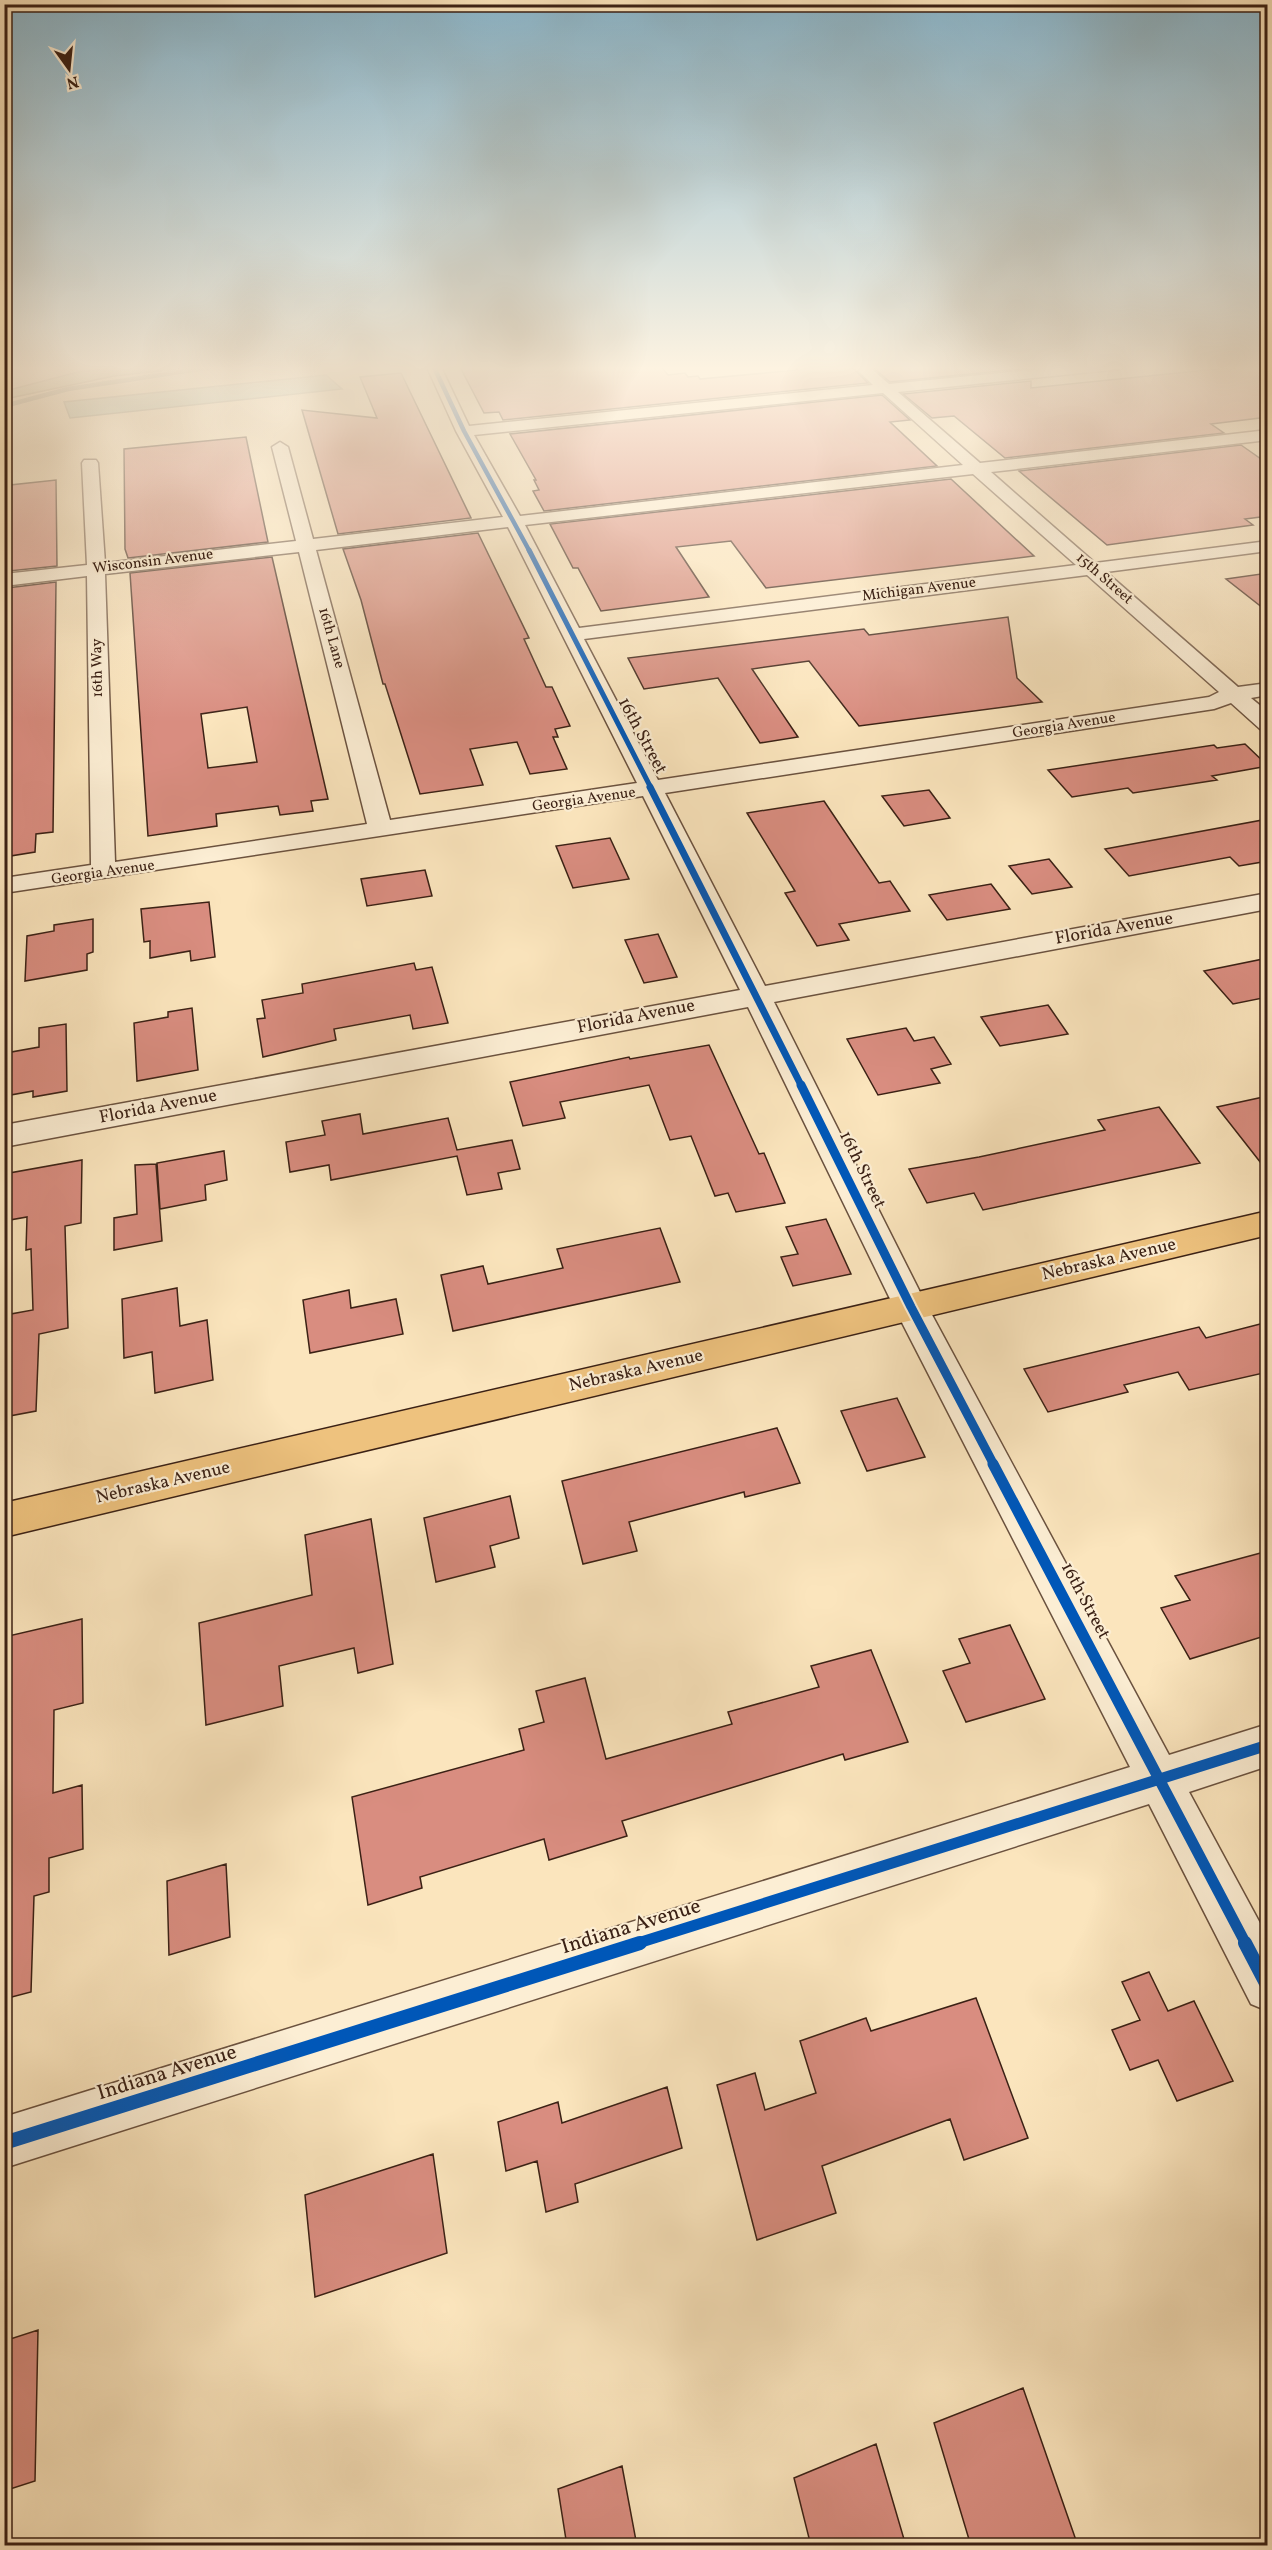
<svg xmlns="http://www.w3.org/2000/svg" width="1272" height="2550" viewBox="0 0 1272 2550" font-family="Vollkorn,serif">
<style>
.green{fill:#bcc593;stroke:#7c7354;stroke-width:1.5}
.water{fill:#a0c0ab;stroke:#78806f;stroke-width:1.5}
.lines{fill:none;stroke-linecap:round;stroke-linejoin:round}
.stream{stroke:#78806f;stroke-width:4.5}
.building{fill:#d98d80;stroke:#3b2115;stroke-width:1.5;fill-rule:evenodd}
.minor-casing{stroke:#6b523f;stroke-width:3}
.major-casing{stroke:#3b2115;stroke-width:3}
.minor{fill:#fceed4;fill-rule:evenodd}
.major{fill:#eec27e;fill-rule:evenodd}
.cycleway-far5-casing{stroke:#fceed4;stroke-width:6}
.cycleway-far4-casing{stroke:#fceed4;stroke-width:8}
.cycleway-far3-casing{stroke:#fceed4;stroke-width:10}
.cycleway-far2-casing{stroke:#fceed4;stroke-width:13}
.cycleway-far1-casing{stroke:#fceed4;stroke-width:15}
.cycleway-casing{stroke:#fceed4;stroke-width:18}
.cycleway-far5{stroke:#0057b8;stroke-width:4.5}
.cycleway-far4{stroke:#0057b8;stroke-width:5}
.cycleway-far3{stroke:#0057b8;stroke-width:7}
.cycleway-far2{stroke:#0057b8;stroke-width:9}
.cycleway-far1{stroke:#0057b8;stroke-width:11}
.cycleway{stroke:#0057b8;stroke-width:14}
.labels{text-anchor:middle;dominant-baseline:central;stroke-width:4.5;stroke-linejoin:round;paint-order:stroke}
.far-street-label{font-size:15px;fill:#3b2115;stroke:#fceed4}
.street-label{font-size:18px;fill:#3b2115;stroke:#fceed4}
.near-street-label{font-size:21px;fill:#3b2115;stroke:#fceed4}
</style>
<rect width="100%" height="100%" fill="#fbe5bd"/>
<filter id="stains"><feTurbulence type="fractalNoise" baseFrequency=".00333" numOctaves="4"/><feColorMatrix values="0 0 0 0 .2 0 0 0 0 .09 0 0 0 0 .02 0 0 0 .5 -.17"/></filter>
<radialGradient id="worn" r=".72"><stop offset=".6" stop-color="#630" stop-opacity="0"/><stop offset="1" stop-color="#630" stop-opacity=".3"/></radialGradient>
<path class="green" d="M139 365H211L114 376 5 399V391L78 372Z"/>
<path class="water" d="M326 375 342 389 70 418 64 402Z"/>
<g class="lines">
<path class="stream" d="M4 406 68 389 226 365"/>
</g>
<path class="building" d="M488 365H660L668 375 685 373 688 377 698 376 700 379 798 370 796 368 807 367 804 365H850L868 383 503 420 499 412 484 413 460 367Z
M870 365H1030V368L890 382Z
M1256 365 1268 372V417L1211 424 1224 433 1005 458 954 416 932 418 903 394 1031 381V388Z
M401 373 471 518 338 534 302 410 377 418 360 377Z
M882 395 910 420 890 422 937 466 544 511 533 491 539 490 534 480H536L510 434Z
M246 437 268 542 128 558 125 549 124 449Z
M1241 445 1268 464V516L1245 519 1253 525 1107 545 1019 471Z
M951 479 1034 556 766 588 731 541 676 547 709 597 601 611 578 568H573L550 524Z
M56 480 57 566 9 571V568H4V560L10 485Z
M478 533 529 638 524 639 546 687H552L570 726 555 729 558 737H553L567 769 530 774 517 742 470 749 483 785 420 794 385 684H383L361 600 343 549Z
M272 557 328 799 311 801 313 811 280 815 278 806 216 814 217 826 148 836 130 573ZM247 707 257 762 208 768 201 714Z
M1268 573V612L1226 579Z
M56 582 53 832 36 834 35 852 4 857V701H7L11 652H4L7 588Z
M1008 617 1017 678 1042 702 859 726 809 661 752 669 798 737 760 743 718 678 644 689 628 658 864 629 869 635Z
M1245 744 1268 766 1212 776 1217 780 1133 793 1128 788 1072 797 1048 770 1214 745 1217 748Z
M929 790 950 818 904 826 882 796Z
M824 801 879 883 890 881 910 911 839 924 849 940 817 946 785 893 795 891 747 813Z
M1268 819V861L1239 866 1230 857 1129 876 1105 849Z
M610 838 629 879 573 888 556 846Z
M1049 859 1072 887 1032 894 1009 866Z
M425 870 432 896 367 906 361 879Z
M991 884 1010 909 947 920 929 895Z
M209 902 215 957 191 961 190 951 150 958V941L144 942 141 909Z
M93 919V952L87 954V970L25 981 27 936 54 931V925Z
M658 934 677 977 644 983 625 940Z
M1268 958V997L1233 1004 1204 971Z
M414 963 416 970 432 967 448 1023 413 1029 410 1015 334 1029 336 1040 263 1057 257 1019 265 1018 262 1000 303 993 302 984Z
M1048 1005 1068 1034 1000 1046 981 1017Z
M192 1008 198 1070 137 1081 134 1023 168 1017V1012Z
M66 1024 67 1091 33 1097V1091L5 1096 6 1053 39 1047V1028Z
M906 1028 914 1041 934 1037 951 1064 931 1069 940 1083 878 1095 847 1039Z
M709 1045 759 1154 764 1153 785 1203 736 1212 728 1193 715 1196 691 1136 670 1140 649 1085 560 1102 565 1118 523 1126 510 1082 629 1057 630 1059Z
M1268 1096V1172L1217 1107Z
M1159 1107 1200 1163 983 1210 974 1193 927 1203 909 1169 979 1157 1105 1130 1098 1120Z
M360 1114 363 1134 448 1118 457 1150 512 1140 520 1169 498 1173 502 1189 467 1195 457 1156 331 1180 329 1165 290 1172 286 1142 325 1135 322 1121Z
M224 1151 227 1180 205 1185 206 1200 160 1209 157 1163Z
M82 1160 81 1223 65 1226 68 1328 39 1334 36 1411 4 1417V1373L9 1372 11 1314 33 1310 31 1249 26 1250 27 1217 4 1221V1174Z
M156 1164 162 1241 114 1250V1218L137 1214 135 1165Z
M826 1219 851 1274 793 1286 781 1257 798 1254 786 1227Z
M660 1228 680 1282 453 1331 441 1275 483 1266 488 1284 563 1268 557 1249Z
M177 1288 180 1326 207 1320 213 1380 155 1393 152 1352 124 1358 122 1299Z
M349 1290 351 1308 396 1299 403 1334 310 1353 303 1300Z
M1268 1322V1372L1189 1390 1178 1372 1124 1385 1128 1392 1048 1412 1024 1369 1199 1327 1206 1338Z
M897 1398 925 1457 867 1471 841 1411Z
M777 1428 800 1483 745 1497 744 1492 629 1522 637 1551 583 1564 562 1481Z
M510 1496 519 1538 490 1546 495 1567 436 1582 424 1518Z
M371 1519 393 1664 358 1673 354 1648 279 1666 283 1706 206 1725 199 1623 312 1595 305 1535Z
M1268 1551V1635L1190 1659 1161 1608 1190 1600 1175 1576Z
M82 1619 83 1703 54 1710 53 1793 82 1785 83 1849 49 1858V1892L34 1896 31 1992 4 1999V1637Z
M1010 1625 1045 1699 966 1722 943 1671 970 1663 959 1639Z
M871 1650 908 1742 845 1760 843 1754 622 1821 627 1836 549 1860 544 1839 420 1877 422 1888 368 1905 352 1797 524 1750 519 1729 544 1722 536 1691 585 1678 606 1759 732 1724 728 1712 819 1687 811 1666Z
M226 1864 230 1937 169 1955 167 1881Z
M1149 1972 1168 2011 1194 2001 1233 2081 1177 2101 1158 2060 1130 2070 1112 2030 1140 2020 1122 1982Z
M976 1998 1028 2138 964 2160 950 2119 822 2166 836 2213 757 2240 717 2085 755 2073 765 2110 816 2093 800 2041 866 2018 871 2031Z
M667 2087 682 2148 575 2184 578 2202 546 2212 537 2161 506 2171 498 2122 558 2102 562 2123Z
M433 2154 447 2253 315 2297 305 2195Z
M38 2330 35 2481 4 2491V2341Z
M1023 2388 1078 2546H971L934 2423Z
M876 2444 906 2546H811L794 2478Z
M622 2466 637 2546H567L558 2489Z"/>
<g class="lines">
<g class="minor-casing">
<path id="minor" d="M426 365H440L469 426 873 385 852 365H867L889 384 1081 365H1128L1121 369 898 392 980 463 1268 430V440L991 472 1095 563 1268 541V551L1106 572 1238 687 1268 683V695L1251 698 1268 712V730L1260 729 1231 703 1214 709 665 793 765 986 1268 893V909L774 1002 924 1300 1169 1755 1268 1724V1766L1189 1792 1268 1938V2011L1251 2004 1149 1804 4 2168V2117L1130 1767 894 1307 748 1007 4 1147V1125L740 990 643 796 4 893V878L91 865 87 576 4 586V574L87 565 82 463 84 460H96L98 463 105 563 296 541 272 447 280 442 288 447 313 539 503 517 456 431ZM883 393 963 465 520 516 474 435ZM973 474 1076 565 579 628 525 525ZM508 527 637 783 390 820 316 550ZM299 552 367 824 115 862 105 574ZM1087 575 1219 692 1209 697 658 780 584 639Z"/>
</g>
<g class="major-casing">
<path id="major" d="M1268 1211V1235L4 1537V1503Z"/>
</g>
<use href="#minor" class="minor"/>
<use href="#major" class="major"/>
<g class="cycleway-far5-casing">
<path id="cycleway-far5" d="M433 365 464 431 530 552"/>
</g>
<g class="cycleway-far4-casing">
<path id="cycleway-far4" d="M529 550 651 788"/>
</g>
<g class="cycleway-far3-casing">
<path id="cycleway-far3" d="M650 787 802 1087"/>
</g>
<g class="cycleway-far2-casing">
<path id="cycleway-far2" d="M801 1085 911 1307 994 1465"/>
</g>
<g class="cycleway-far1-casing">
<path id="cycleway-far1" d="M993 1464 1246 1944
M635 1944 1268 1745"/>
</g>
<g class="cycleway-casing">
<path id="cycleway" d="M1245 1943 1268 1987
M4 2143 640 1943"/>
</g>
<use href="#cycleway-far5" class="cycleway-far5"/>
<use href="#cycleway-far4" class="cycleway-far4"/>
<use href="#cycleway-far3" class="cycleway-far3"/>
<use href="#cycleway-far2" class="cycleway-far2"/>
<use href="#cycleway-far1" class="cycleway-far1"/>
<use href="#cycleway" class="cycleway"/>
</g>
<linearGradient id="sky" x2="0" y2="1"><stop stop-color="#8bb9d0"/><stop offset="0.51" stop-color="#fdf3e1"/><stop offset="1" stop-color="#fdf3e1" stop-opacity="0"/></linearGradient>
<rect width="1272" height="722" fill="url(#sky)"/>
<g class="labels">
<g class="far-street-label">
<text transform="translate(153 562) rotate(-7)">Wisconsin Avenue</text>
<text transform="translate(1104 579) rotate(41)">15th Street</text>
<text transform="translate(919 590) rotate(-7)">Michigan Avenue</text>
<text transform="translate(331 638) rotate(74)">16th Lane</text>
<text transform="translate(98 668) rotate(-91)">16th Way</text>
<text transform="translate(1064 726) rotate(-9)">Georgia Avenue</text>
<text transform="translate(584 800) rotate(-8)">Georgia Avenue</text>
<text transform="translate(103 873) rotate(-8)">Georgia Avenue</text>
</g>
<g class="street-label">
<text transform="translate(642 736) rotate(62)">16th Street</text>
<text transform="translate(1114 929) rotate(-10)">Florida Avenue</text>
<text transform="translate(636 1017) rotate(-11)">Florida Avenue</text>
<text transform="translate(158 1107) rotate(-11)">Florida Avenue</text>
<text transform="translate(862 1170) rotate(64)">16th Street</text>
<text transform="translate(1109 1260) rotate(-13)">Nebraska Avenue</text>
<text transform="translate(636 1371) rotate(-13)">Nebraska Avenue</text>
<text transform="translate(163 1483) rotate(-13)">Nebraska Avenue</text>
<text transform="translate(1085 1601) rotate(62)">16th Street</text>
</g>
<g class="near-street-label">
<text transform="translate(631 1927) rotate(-17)">Indiana Avenue</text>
<text transform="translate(167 2073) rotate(-17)">Indiana Avenue</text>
</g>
</g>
<rect width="1272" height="2550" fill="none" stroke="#fbe5bd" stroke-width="24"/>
<rect x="6" y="6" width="1260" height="2538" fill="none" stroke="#3b2115" stroke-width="3"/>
<rect x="12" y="12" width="1248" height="2526" fill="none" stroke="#3b2115" stroke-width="1.5"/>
<g transform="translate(69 69) rotate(165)" stroke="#fceed4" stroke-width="4.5" paint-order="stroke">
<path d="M0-4.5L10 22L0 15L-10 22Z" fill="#3b2115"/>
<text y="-9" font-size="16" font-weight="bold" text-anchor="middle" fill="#3b2115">N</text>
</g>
<rect width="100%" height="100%" filter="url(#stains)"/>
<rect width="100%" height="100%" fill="url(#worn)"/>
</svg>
